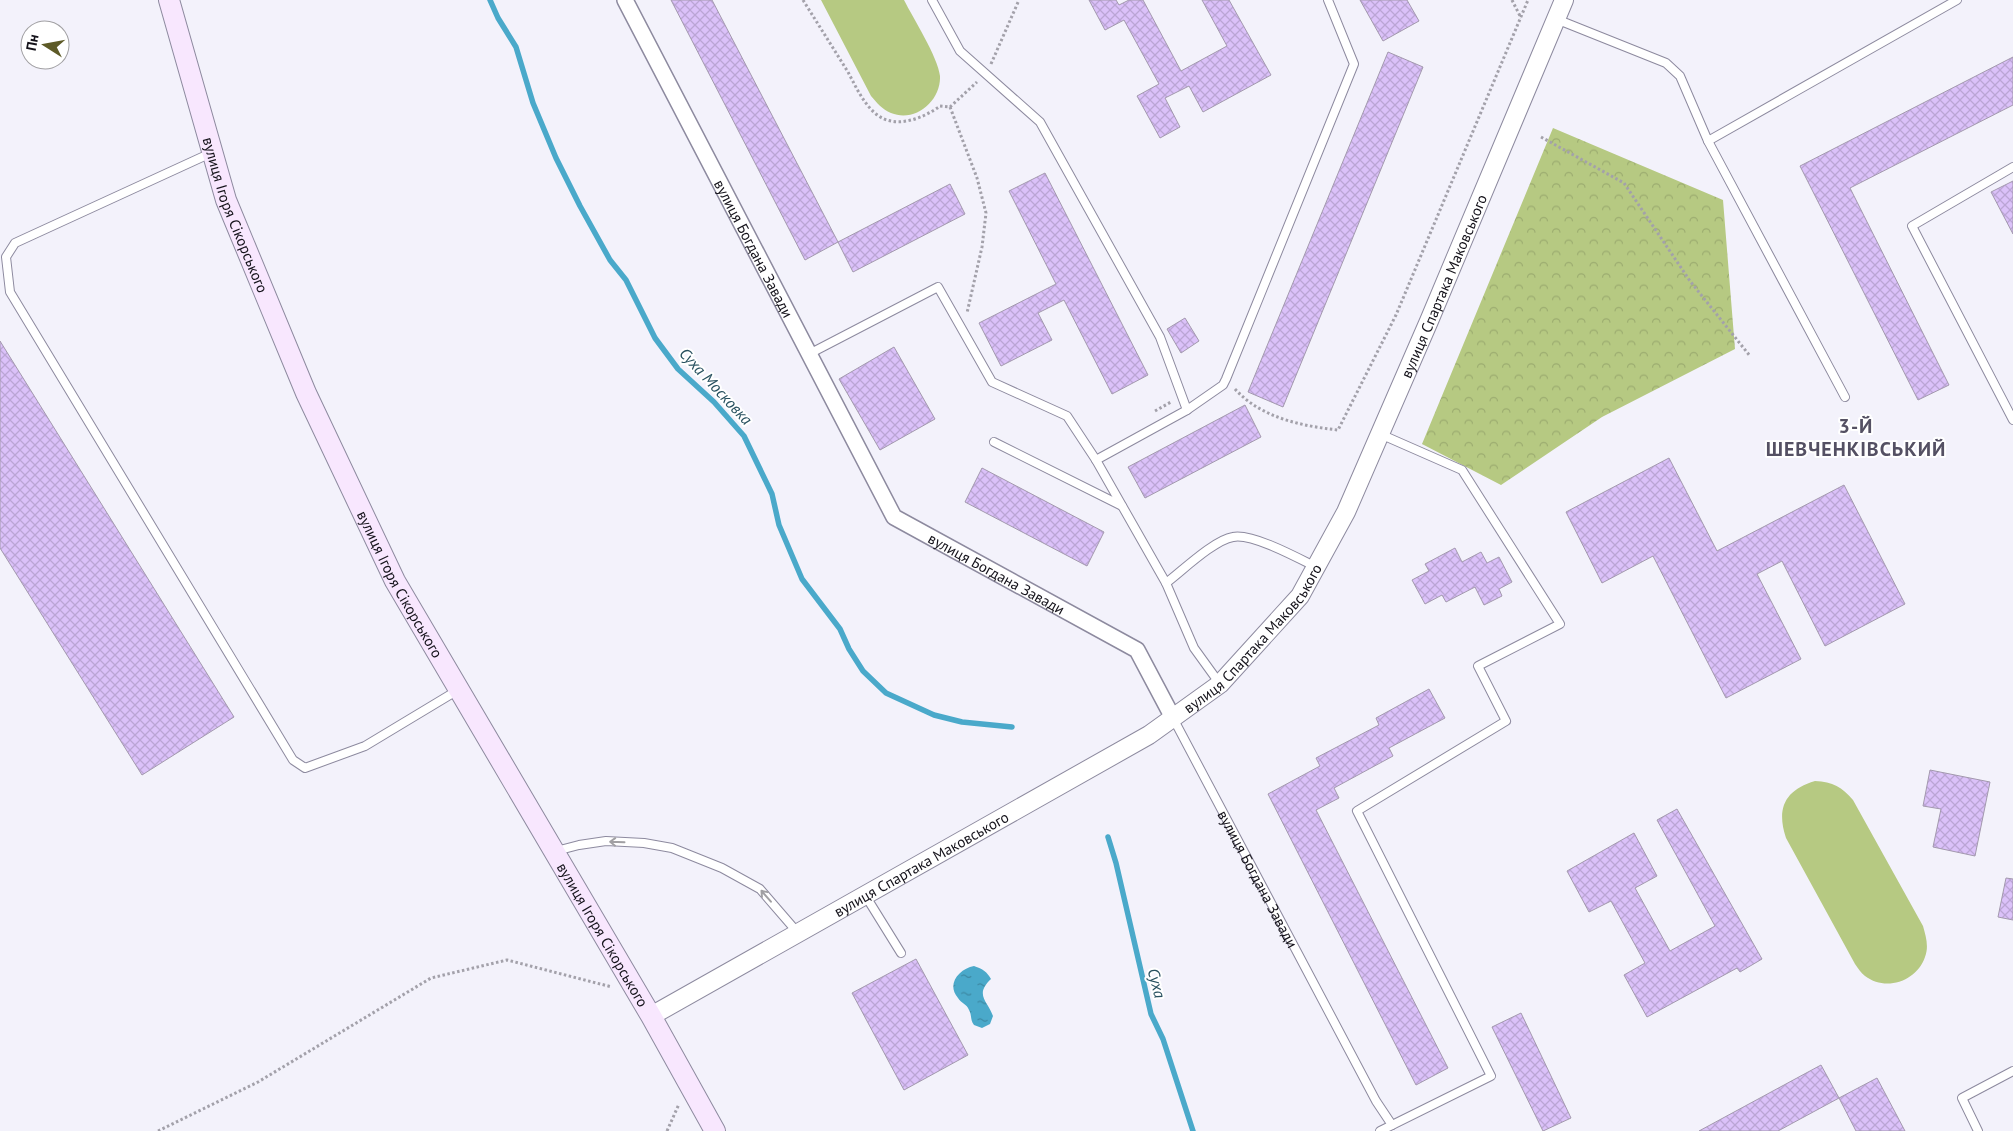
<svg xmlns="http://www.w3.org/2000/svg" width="2013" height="1131" viewBox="0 0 2013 1131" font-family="'PT Sans',sans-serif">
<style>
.forest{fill:url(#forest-crowns)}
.pitch{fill:#b6c982}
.water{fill:url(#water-ripples)}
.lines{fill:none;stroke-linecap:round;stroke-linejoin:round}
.stream{stroke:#4aa9ca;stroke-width:5.5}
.building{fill:url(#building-cross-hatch);stroke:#a399ae}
.service-casing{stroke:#8d8a9f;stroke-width:10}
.minor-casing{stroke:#8d8a9f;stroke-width:18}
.tertiary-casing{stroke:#8d8a9f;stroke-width:20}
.secondary-casing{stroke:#8d8a9f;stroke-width:22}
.path{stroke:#a3a1aa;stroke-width:3;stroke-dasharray:2.5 2.5;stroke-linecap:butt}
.service{stroke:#fff;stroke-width:8}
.minor{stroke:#fff;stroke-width:15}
.tertiary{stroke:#fff;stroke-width:18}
.secondary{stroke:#f8e7fe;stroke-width:20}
.oneway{stroke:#a1a0a3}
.labels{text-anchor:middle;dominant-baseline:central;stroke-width:4;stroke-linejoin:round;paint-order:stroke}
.street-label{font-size:15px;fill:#14121a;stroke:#fff}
.water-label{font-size:16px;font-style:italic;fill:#27505f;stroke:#fff}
.district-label{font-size:20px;font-weight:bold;letter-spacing:1px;fill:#545063;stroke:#fff}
</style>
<defs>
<pattern id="forest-crowns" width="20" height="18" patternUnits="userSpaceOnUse" patternTransform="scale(1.25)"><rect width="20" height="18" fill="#b6c982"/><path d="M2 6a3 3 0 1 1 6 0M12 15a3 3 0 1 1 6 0" fill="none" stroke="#9cac70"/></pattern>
<pattern id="water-ripples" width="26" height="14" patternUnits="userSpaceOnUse" patternTransform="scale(1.25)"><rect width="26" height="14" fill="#4aa9ca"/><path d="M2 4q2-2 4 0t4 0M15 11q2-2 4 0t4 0" fill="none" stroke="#3c88a3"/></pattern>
<pattern id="building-cross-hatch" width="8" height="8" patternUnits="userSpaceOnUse" patternTransform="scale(1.25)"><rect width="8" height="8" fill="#dbc1f9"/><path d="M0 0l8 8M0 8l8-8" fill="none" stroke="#bba5d5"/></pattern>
</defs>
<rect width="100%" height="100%" fill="#f3f2fb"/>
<path class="forest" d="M1553 128 1723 200 1735 349 1602 417 1501 485 1422 444Z"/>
<path class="pitch" d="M821 0H904C913 18 938 57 940 76 941 101 915 123 891 113 882 109 877 103 871 96Z
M1815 781C1833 782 1842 787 1853 800L1923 926C1926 937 1929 946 1925 957 1917 981 1886 992 1865 976 1861 973 1858 968 1855 964L1786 838C1776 808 1785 790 1815 781Z"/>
<path class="water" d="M974 966C983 969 987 972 991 979 974 995 988 1001 993 1016L990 1024 982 1028 974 1025C970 1020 972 1015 969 1010 967 1004 961 1003 958 998 946 984 959 969 974 966Z"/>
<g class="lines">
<path class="stream" d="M490 0 498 18 516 47 533 103 556 158 580 206 610 260 626 280 655 338 678 369 714 402 744 436 772 494 779 525 802 579 840 629 849 649 863 671 886 693 934 715 962 722 1012 727
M1108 837 1116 863 1151 1014 1163 1039 1193 1131"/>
</g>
<path class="building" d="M671 0H712L838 242 805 260Z
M1089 0H1116L1119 5 1129 0H1143L1181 71 1227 46 1202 0H1229L1271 75 1203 112 1189 86 1165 98 1180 127 1160 138 1137 96 1159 84 1124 20 1105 30Z
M1360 0H1407L1419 21 1383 41Z
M1388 52 1423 67 1283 407 1248 392Z
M2013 57V105L1850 188 1949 385 1918 400 1800 166Z
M1045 173 1148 375 1112 394 1064 300 1038 313 1052 340 1001 366 979 323 1056 284 1009 191Z
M2013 181V234L1991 192Z
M950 184 965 214 853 272 838 242Z
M1185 318 1199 341 1181 353 1167 329Z
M0 341 234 717 142 775 0 548Z
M894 347 935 419 880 450 839 379Z
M1245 405 1261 437 1145 498 1128 467Z
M1669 458 1717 551 1844 485 1905 604 1825 646 1782 561 1757 574 1801 659 1726 698 1653 556 1602 583 1566 512Z
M982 468 1104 532 1087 566 965 502Z
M1455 548 1462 562 1481 552 1487 563 1499 557 1512 582 1499 589 1502 596 1484 605 1475 587 1446 602 1442 595 1425 604 1412 580 1429 571 1425 564Z
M1429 689 1445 718 1389 748 1393 756 1334 788 1339 798 1316 810 1448 1068 1416 1085 1268 794 1320 766 1316 758 1379 725 1376 718Z
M1930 770 1990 782 1975 856 1933 847 1941 809 1923 806Z
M1677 809 1762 959 1740 972 1737 968 1647 1017 1624 975 1645 963 1611 901 1589 912 1567 871 1634 833 1657 876 1635 888 1670 951 1715 926 1657 820Z
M2006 878 2013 879V920L1998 917Z
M916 959 968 1055 904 1090 852 993Z
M1521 1013 1571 1118 1543 1131 1492 1027Z
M1821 1065 1839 1098 1778 1131H1699Z
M1877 1078 1905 1131H1856L1839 1098Z"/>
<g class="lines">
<g class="service-casing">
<g id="service">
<path d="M932 0 960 51 1040 122 1160 337 1187 410 1096 460"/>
<path d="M1556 19 1666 63 1680 76 1708 141 1957 0"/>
<path d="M1708 141 1845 397"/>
<path d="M211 153 15 243 6 257 10 292 293 760 305 768 365 746 458 690"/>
<path d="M2013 167 1912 226 2013 420"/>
<path d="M809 354 938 287 992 382 1067 416 1096 460 1166 583 1194 648 1220 684"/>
<path d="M1187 410 1223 385 1226 379 1354 64 1328 0"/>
<path d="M994 442 1122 506"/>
<path d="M1166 583C1182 571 1214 540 1233 537 1252 533 1298 558 1316 567"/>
<path id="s1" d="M1173 718 1376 1101 1392 1125"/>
<path d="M556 851 579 845 606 841 644 843 672 848 722 868 760 889 798 933"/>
<path d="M865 895 901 953"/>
<path d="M1380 1131 1491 1076 1357 811 1506 721 1478 666 1560 624 1462 470 1380 434"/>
<path d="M1978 1131 1962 1098 2013 1071"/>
</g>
</g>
<g class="minor-casing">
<g id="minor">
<path id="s2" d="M625 0 894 517 1137 650 1173 718"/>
</g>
</g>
<g class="tertiary-casing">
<g id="tertiary">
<path id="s3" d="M651 1016 1149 735 1220 684 1300 596 1346 512 1429 321 1564 0"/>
</g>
</g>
<g class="secondary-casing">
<g id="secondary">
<path id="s4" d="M169 0 226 200 306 393 395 581 651 1016 715 1131"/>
</g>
</g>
<path class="path" d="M803 0C818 24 833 48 848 72 856 87 863 103 876 114 895 130 924 118 940 106L950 107 977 178 986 213 982 247 967 313
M1512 0 1521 18
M991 64 1019 0
M950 107 977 82
M1541 137 1624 183 1690 281 1750 356
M1235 389C1261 418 1302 426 1338 430L1396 315 1528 0
M1155 411 1171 402
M158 1131 258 1082 431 978 507 960 612 987
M667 1131 679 1104"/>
<use href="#service" class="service"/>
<use href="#minor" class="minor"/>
<use href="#tertiary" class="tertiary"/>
<use href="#secondary" class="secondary"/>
</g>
<defs><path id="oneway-shaft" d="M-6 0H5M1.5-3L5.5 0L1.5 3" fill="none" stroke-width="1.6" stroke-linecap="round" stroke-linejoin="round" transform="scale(1.25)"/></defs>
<g class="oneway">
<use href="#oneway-shaft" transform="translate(617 842) rotate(-178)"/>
<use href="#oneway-shaft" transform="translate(766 896) rotate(-131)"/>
</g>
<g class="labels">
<g class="street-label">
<text stroke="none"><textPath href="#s4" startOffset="225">вулиця Ігоря Сікорського</textPath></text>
<text stroke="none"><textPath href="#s2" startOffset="280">вулиця Богдана Завади</textPath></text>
<text stroke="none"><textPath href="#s3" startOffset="1120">вулиця Спартака Маковського</textPath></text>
<text stroke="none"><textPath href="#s2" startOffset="700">вулиця Богдана Завади</textPath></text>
<text stroke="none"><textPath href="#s4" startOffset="630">вулиця Ігоря Сікорського</textPath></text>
<text stroke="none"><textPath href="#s3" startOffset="715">вулиця Спартака Маковського</textPath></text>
<text stroke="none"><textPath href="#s3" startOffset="310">вулиця Спартака Маковського</textPath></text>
<text stroke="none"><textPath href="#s1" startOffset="182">вулиця Богдана Завади</textPath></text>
<text stroke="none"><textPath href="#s4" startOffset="1035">вулиця Ігоря Сікорського</textPath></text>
</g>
<g class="water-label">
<text transform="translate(716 386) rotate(47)">Суха Московка</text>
<text transform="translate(1157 983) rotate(76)">Суха</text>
</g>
<g class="district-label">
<text x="1856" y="426">3-Й<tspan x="1856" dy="23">ШЕВЧЕНКІВСЬКИЙ</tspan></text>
</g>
</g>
<g transform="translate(45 45) rotate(281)"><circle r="24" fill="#ffffff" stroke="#a1a0a3"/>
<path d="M0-4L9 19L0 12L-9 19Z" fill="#5d5a27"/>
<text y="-8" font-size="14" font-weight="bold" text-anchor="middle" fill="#14121a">Пн</text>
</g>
</svg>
